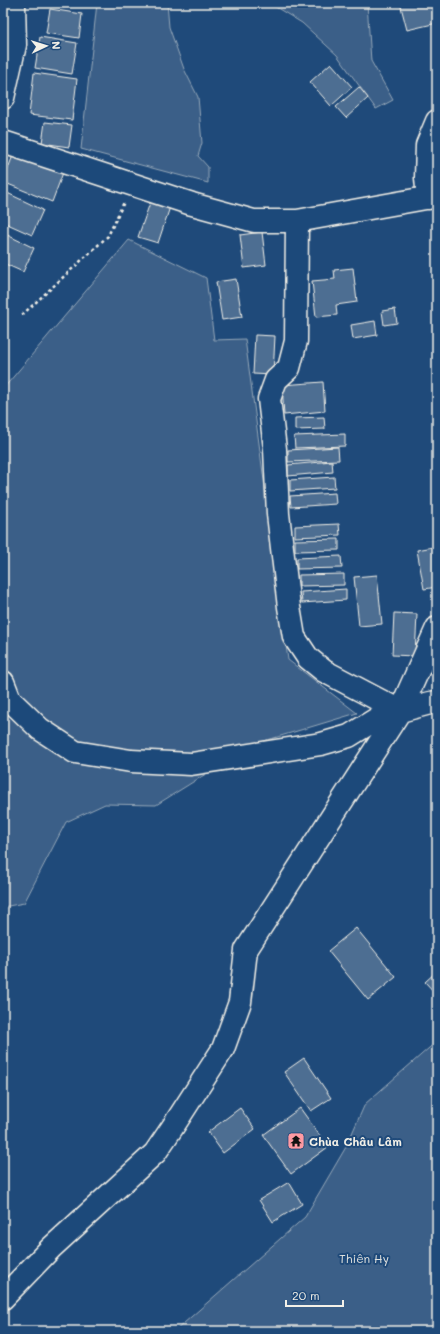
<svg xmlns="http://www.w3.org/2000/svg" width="440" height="1334" viewBox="0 0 440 1334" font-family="Mali,sans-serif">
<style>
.green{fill:#3a5f88;stroke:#97a8b8}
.building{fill:#4d6e92;stroke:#f4f1e8}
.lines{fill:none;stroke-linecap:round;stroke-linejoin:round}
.minor-casing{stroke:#f4f1e8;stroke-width:25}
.path{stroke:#f4f1e8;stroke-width:2.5;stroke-dasharray:3 3;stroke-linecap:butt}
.minor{stroke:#1f4a7a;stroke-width:22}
.labels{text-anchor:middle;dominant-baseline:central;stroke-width:4;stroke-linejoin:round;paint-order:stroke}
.poi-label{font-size:12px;font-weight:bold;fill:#f4f1e8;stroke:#1f4a7a;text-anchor:start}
.park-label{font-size:12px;fill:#e1e2de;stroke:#1f4a7a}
</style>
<rect width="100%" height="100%" fill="#1f4a7a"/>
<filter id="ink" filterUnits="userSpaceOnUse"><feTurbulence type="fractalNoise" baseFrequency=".025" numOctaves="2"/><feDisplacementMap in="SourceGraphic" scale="8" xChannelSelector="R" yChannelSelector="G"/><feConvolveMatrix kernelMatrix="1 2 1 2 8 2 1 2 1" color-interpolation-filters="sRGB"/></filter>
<g filter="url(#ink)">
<path class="green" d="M97 3H167L169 27 184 69 198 97 202 143 198 156 208 167V183L81 149Z
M269 3H367L371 61 393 100 376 109 337 55 302 23Z
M129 240 206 278 214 340 245 339 288 660 357 713 254 744 156 805 105 804 66 822 24 903 3 907V389Z
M437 1041V1331H175L305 1217 346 1147 365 1104Z"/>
<path class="building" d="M400 3H437V23L407 30Z
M50 9 82 14 79 38 46 33Z
M40 37 77 43 72 74 35 68Z
M331 63 352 87 331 106 310 82Z
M34 73 77 79 72 120 29 115Z
M359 87 368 98 346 118 336 107Z
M45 122 72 125 69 147 42 143Z
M15 150 64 170 52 202 3 182Z
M3 191 43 210 32 235 3 222Z
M151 200 170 207 158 243 138 237Z
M262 232 266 265 244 268 240 235Z
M3 233 34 248 23 272 3 263Z
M353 268 357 302 336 305 337 315 316 317 312 281 335 279 334 270Z
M236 279 242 317 222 320 216 282Z
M395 309 397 323 384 325 382 311Z
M375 321 377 335 353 339 351 325Z
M255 335 275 336 273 375 253 374Z
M323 382 325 411 284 415 282 385Z
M324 417 325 429 295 430V418Z
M345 434V446L295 448 294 436Z
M338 447 339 460 288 462V450Z
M332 461 333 472 288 476V465Z
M334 477 335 488 290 491V480Z
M335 493 336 504 291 507 290 496Z
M339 524 340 535 295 537V526Z
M339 539V550L295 551V540Z
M433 547 437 573V587L424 589 417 550Z
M341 556 342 568 297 569V558Z
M344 574V585L299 586V575Z
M377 575 382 624 359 626 354 577Z
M346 589V600L302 603 301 592Z
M394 613 417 614 415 656 392 655Z
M356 928 396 977 368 1000 328 951Z
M437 971V995L425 982Z
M304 1058 331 1098 311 1111 284 1072Z
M240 1108 255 1129 223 1153 208 1132Z
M300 1108 328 1147 291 1174 263 1135Z
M289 1182 302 1204 273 1222 259 1200Z"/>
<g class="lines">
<g class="minor-casing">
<path id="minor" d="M3 98 15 45 14 3
M3 142 192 204 254 221H297L437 196
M428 198 426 178 427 145 437 121
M297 221 296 341 289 368 276 380 269 399 275 449 278 514 289 607 294 637 308 658 324 671 400 711
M3 682 10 700 40 729 75 752 131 761 191 764 321 744 349 736 378 718 400 711 437 628
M3 1298 51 1248 155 1153 172 1128 223 1049 240 1002 246 950 400 711 430 703 437 702"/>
</g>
<path class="path" d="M22 315 108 236 124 202"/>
<use href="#minor" class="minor"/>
</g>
</g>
<defs>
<g id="temple-square" transform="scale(0.9)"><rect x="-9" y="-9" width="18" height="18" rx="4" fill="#ff9aa2" stroke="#1f4a7a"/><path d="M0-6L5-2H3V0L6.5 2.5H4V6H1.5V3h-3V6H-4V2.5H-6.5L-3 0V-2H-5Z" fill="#111"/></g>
</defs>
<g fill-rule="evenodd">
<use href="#temple-square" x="296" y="1141"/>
</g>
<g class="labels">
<g class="poi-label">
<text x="309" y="1141">Chùa Châu Lâm</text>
</g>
<g class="park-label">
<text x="364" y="1258">Thiên Hy</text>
</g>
</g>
<rect width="440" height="1334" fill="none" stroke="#1f4a7a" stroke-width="16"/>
<rect x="8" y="8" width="424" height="1318" fill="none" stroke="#f4f1e8" stroke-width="1.5" filter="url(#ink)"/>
<g transform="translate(46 46) rotate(86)" stroke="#1f4a7a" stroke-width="3" paint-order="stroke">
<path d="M0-3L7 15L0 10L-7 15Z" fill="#f4f1e8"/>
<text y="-6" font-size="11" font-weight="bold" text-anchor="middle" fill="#f4f1e8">N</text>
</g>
<path d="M286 1300v6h57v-6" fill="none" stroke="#f4f1e8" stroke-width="2"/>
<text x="292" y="1300" font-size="12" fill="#f4f1e8" stroke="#1f4a7a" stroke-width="3" paint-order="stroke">20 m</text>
</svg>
